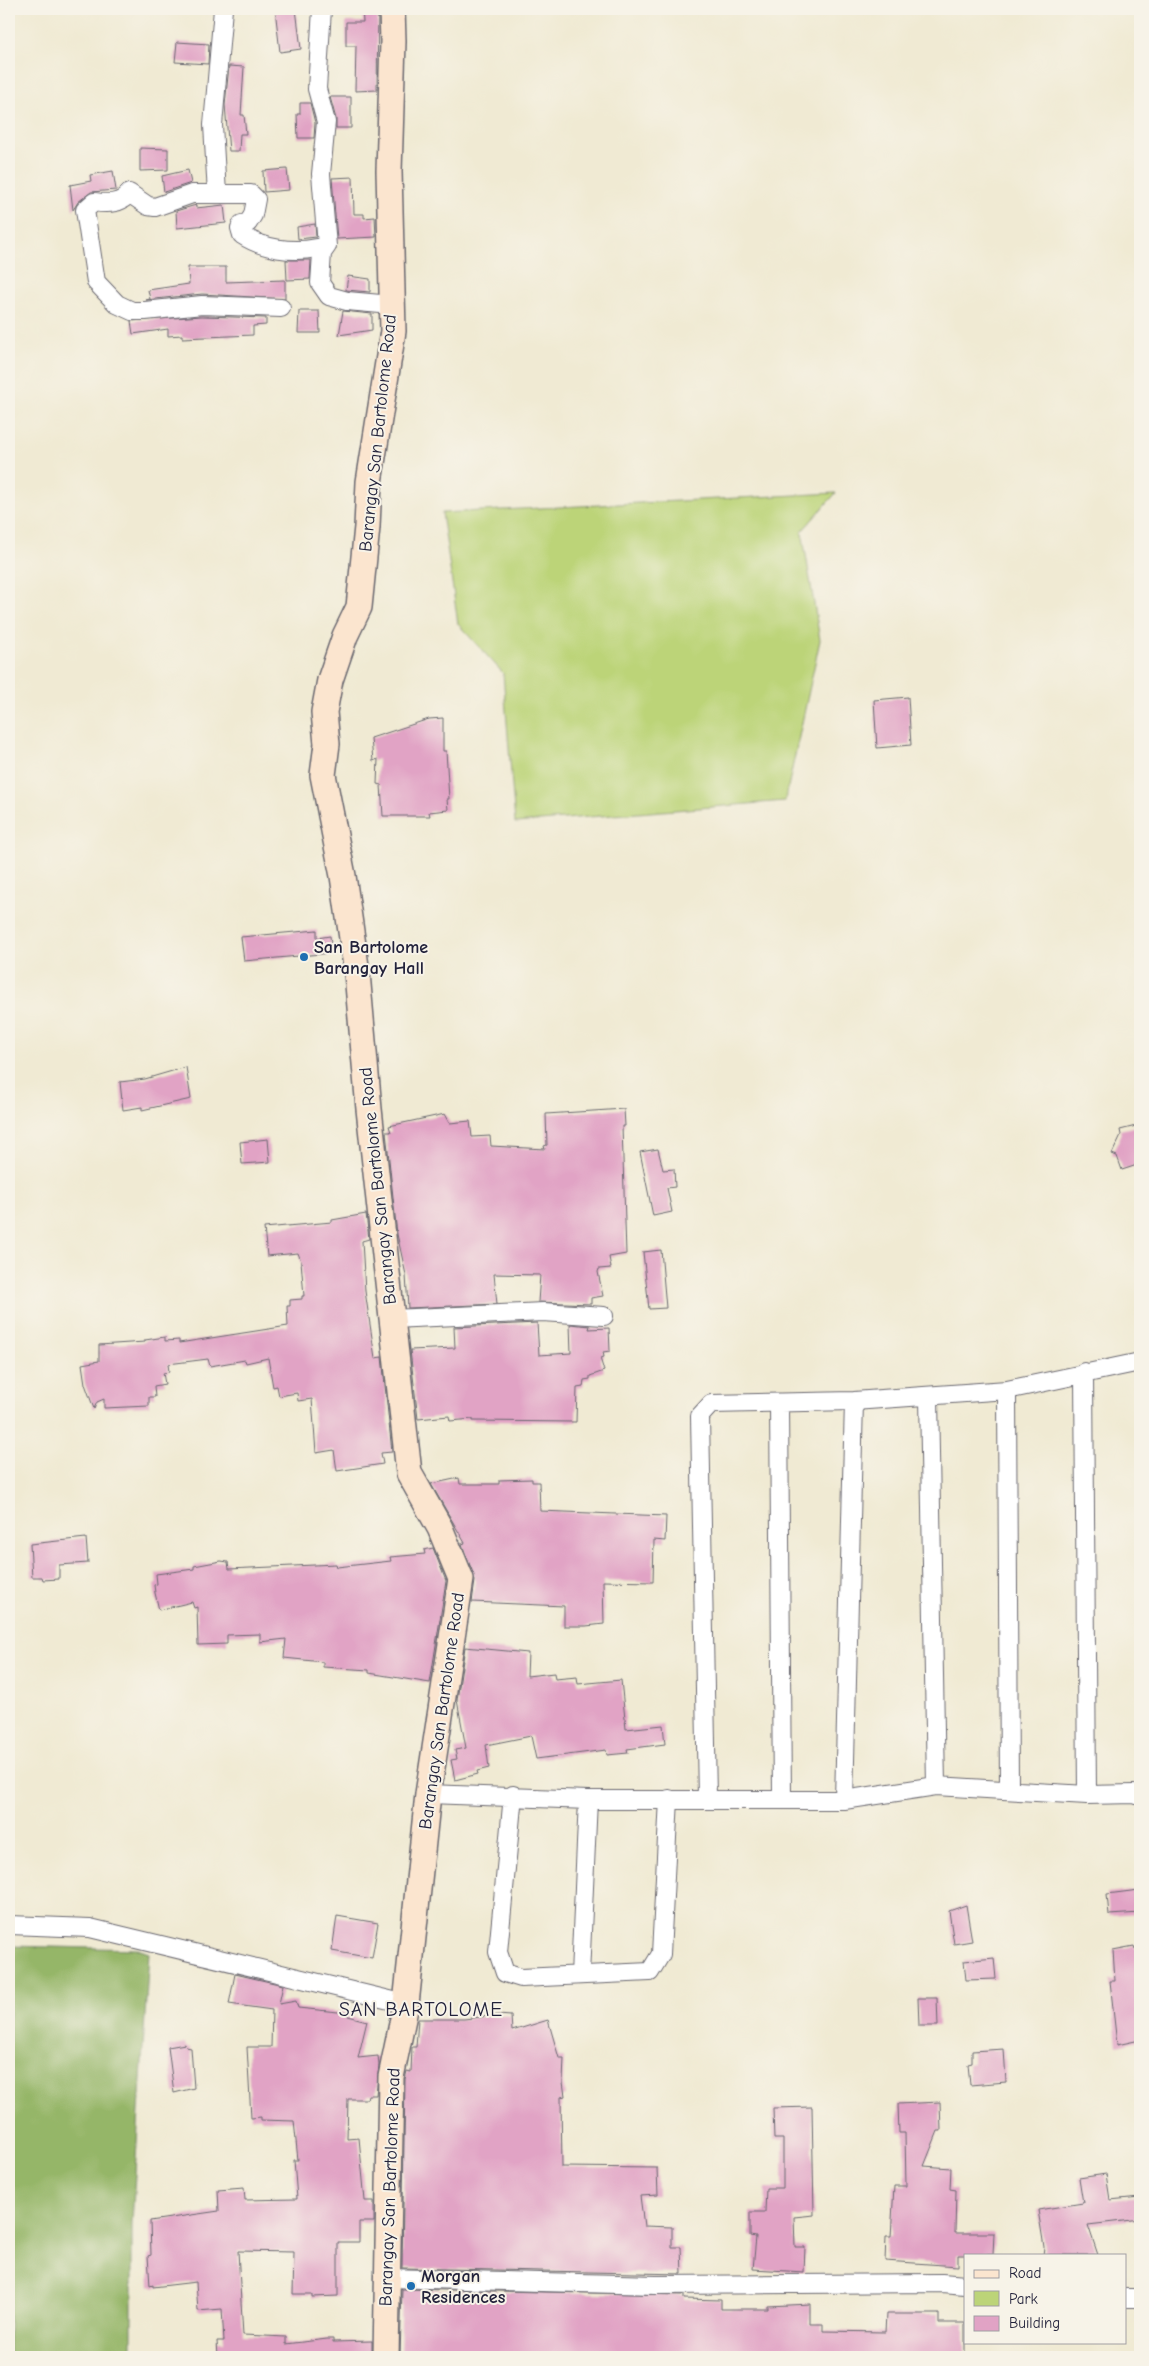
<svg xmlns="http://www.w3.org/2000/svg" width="1149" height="2366" viewBox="0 0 1149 2366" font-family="'Comic Neue',sans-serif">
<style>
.green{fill:#bcd478;stroke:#6f7b5a}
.forest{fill:#95b668;stroke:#5c6c52}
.building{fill:#e1a3c5}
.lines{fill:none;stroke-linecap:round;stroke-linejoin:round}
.street-casing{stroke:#6a6870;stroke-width:20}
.secondary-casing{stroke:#6a6870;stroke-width:28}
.street{stroke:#fff;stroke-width:18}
.secondary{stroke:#fbe5cf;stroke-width:25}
.poi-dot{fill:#1f6fb2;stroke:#f7f3e8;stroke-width:2}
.labels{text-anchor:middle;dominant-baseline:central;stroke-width:4;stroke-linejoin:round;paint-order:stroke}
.street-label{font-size:18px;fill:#22223b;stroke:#f7f3e8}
.poi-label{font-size:18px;font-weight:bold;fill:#22223b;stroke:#f7f3e8;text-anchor:start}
.quarter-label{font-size:20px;letter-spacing:1px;fill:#22223b;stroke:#f7f3e8}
</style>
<rect width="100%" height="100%" fill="#f7f3e8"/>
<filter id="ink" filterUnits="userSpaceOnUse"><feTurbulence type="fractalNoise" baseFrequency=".02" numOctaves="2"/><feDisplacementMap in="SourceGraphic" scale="10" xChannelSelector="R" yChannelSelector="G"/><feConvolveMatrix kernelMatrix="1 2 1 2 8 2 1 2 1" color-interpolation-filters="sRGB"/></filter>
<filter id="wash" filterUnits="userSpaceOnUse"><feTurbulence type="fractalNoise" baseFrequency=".0096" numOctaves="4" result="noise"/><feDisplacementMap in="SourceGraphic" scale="20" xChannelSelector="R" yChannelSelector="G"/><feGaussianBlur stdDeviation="1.12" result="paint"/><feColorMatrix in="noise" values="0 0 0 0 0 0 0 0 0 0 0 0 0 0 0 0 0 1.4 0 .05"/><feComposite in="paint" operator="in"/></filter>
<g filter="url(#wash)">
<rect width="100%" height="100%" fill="#f0ead3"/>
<path class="green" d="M836 493 802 531 820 640 785 801 515 823 503 673 458 624 442 513Z"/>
<path class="forest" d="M9 1946 138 1949 149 1953 132 2222V2357H9Z"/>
<g id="blocks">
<path class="building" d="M275 9H296L301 49 280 52Z
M362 9H378L377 90 355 91 356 46H346V22H363Z
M177 42 209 44 208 64 175 62Z
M229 66 244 67 241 115H244L246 134H240L239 151H229L225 105Z
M330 97H351V128H336V119Z
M300 103H310L315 123 314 138H298L297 114H300Z
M140 148 168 149V170L140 171Z
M287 169 289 190 264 192 263 171Z
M188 170 191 183 164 192 162 176Z
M113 171 116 190 91 192 78 202 73 210 70 185 91 181 90 175Z
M353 177 354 214H364V218L375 217 376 237 337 239 332 178Z
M196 205V208L224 205 226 223 177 228 176 211Z
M315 224 316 237 298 239 297 227Z
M286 260H311L310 279 287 280Z
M188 267H226V282L285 280V299L202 294 146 300 150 299 148 290 189 284Z
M348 276 370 279V292L346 290Z
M299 311H319L320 333H298Z
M343 311 372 314V330L339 335Z
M202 316 266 318V325L253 326V335L182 338V335L168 336V329L133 334 131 321Z
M908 697 911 745 877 748 874 700Z
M443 718V751H446L449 799H447L448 810 429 812 430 816H383L381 785 377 784 378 759 373 761 371 738 429 719Z
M317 930V938L330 936 332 953 244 961 241 937Z
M186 1067 191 1099 142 1110V1107L123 1110 120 1082 145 1079Z
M624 1109 625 1126H622L626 1254 609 1257 611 1268 599 1269 598 1272 603 1296 591 1298V1304L538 1302 540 1275 494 1274 497 1304 408 1308 406 1275 397 1234 386 1132H391L389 1126 445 1114 450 1123 470 1121 472 1137 490 1136 491 1146 545 1149 544 1146 547 1145 546 1114Z
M1140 1125V1164L1122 1170 1117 1156 1112 1154 1121 1135 1120 1130Z
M268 1139 270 1162 242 1164 240 1142Z
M658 1149 663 1170 674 1169 675 1187 667 1188 672 1212 653 1216 640 1152Z
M366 1214 369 1239 362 1241 365 1291 375 1358 382 1357 392 1452 381 1453 383 1464 337 1471 334 1450 316 1453 312 1399 298 1401 297 1393 279 1396 277 1386 273 1387 268 1358 246 1363 245 1360 210 1366 208 1359 168 1364 169 1372 163 1373 165 1384 154 1386 155 1397H149V1406L104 1408V1399L97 1402 94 1409 85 1384 82 1364 99 1361V1345L145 1342V1340L165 1337V1341L179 1340V1343L288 1326 287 1306H290V1300L302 1299V1296H304L301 1261 298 1253 267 1256 264 1228 332 1222V1220Z
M661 1250 666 1308 649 1309 643 1252Z
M537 1323 539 1355 571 1353 570 1324 590 1326 589 1329 609 1328 610 1351 603 1352 604 1357 600 1358 604 1371 590 1376V1379L584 1380 583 1387 577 1388 576 1422 473 1421V1419L450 1421 449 1416 418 1419 410 1350 455 1348 454 1327Z
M459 1478 460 1484H499V1480L532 1479V1482H539L540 1511 666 1516 665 1541 654 1540 653 1582 603 1581 604 1624 586 1626H564V1606L472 1602 475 1581 462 1544 465 1543 431 1484Z
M86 1538 88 1563 59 1565V1579L43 1580 42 1577H32L30 1544Z
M433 1548 446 1581 430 1683 369 1673V1670L323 1667V1662L284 1658 286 1639 260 1642V1634L227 1635V1644L198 1645 197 1607 194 1608 192 1602 159 1610 155 1593 154 1585 157 1584 156 1574 194 1569V1566L221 1561 228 1562 229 1569 336 1564 337 1567 391 1561 390 1557 425 1554 424 1550Z
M465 1647 528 1653 527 1676 554 1673 555 1679 577 1677 578 1684 621 1680 626 1729 663 1725 665 1744 627 1749 628 1753 607 1755 606 1750 536 1759 531 1736 486 1745 489 1768 477 1771 478 1774 455 1780 451 1760 457 1759 455 1750 466 1748 457 1700Z
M1139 1890 1140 1913 1109 1915 1107 1894Z
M966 1905 972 1941 954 1944 949 1911Z
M337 1916 378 1923 372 1958 332 1951Z
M1134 1946 1135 1949 1140 1948V2040L1117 2045 1110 1981H1115L1113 1950Z
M994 1958 996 1979 966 1980 964 1961Z
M235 1974 283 1985 279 2004 296 2001 298 2008 348 2013V2016L367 2021 358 2058 378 2056 379 2065 376 2095H368L367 2099H348L347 2139 359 2138 365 2201H374V2222H359V2242H338V2296L312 2297V2294H293L294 2252 238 2251 243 2335 286 2337V2344L327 2339H333V2342L372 2341V2357H218L217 2341H224L222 2309 198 2311 196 2282 153 2287V2285L150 2286 148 2256 151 2255 150 2221 219 2211 218 2190 244 2188 245 2200 297 2199 294 2160H298L294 2121 261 2120V2117L251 2118 247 2047H271L272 2010 229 2004Z
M918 1998H937L938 2026H919Z
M498 2015 511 2016 512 2031 548 2020 559 2058H564L563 2082 565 2096 561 2097 562 2167 657 2168 658 2195 640 2196 644 2226 672 2227V2247H681L682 2274 402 2268 405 2079 407 2071 411 2072 412 2047H416L418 2019H464Z
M185 2044 186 2047 191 2048 194 2088 174 2093 168 2047Z
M1004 2049 1006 2082 970 2085 968 2064 972 2063V2051Z
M940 2102 941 2131H938L924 2166 951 2168 950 2189 956 2190 955 2233H994L993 2255H958V2266L885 2261 886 2237H891L894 2186H906L905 2133H899L898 2104Z
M812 2107 814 2215 794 2217 795 2247H805L804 2272 753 2269 756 2237 750 2236V2212H765L766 2188H783V2139H774L773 2108Z
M1106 2174 1110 2200 1140 2197V2219L1088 2225 1098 2255H1043L1044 2247 1038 2210 1083 2203 1079 2178Z
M402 2289 684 2295V2299L721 2300V2309H768V2306L810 2304V2324H823V2331L885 2332 886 2314H939V2323H965V2357H507V2354L475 2357H400Z"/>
</g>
</g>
<g filter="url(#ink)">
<use href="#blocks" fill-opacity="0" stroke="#6a6870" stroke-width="1"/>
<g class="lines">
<g class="street-casing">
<path id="street" d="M217 194 213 125 223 9
M322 253 327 246 321 174 326 122 317 89 322 9
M281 308 202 305 145 311H132L117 304 96 282 85 210 94 202C106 204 122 204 129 193L148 206 155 207 192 194H251L256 199 253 215 248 223 242 224 240 228 242 235C263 249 292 253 317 248L322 253 320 283 329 296 347 301 392 305
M392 1319 543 1312 604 1316
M1007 1390 1009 1790
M929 1397 936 1786
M779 1403 782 1800
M428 1794 588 1800H844L936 1786 1087 1795 1084 1372
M513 1795 498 1952 505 1973 521 1978 650 1972 661 1954 669 1799
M1087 1795 1134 1794 1140 1796
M707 1798 700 1416 711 1404 854 1401 1007 1390 1140 1362
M844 1800 854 1401
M9 1925 90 1928 406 2004
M580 1975 588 1800
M386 2278 656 2285 942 2283 965 2285
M1125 2298H1140"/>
</g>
<g class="secondary-casing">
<path id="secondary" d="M386 2357 391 2077 406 2004 428 1794 461 1579 440 1528 409 1473 369 1109 357 973 343 876 323 775 327 744 324 712 330 680 345 636 359 607 367 527 369 482 393 331 389 171 393 41 392 9"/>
</g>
<use href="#street" class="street"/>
<use href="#secondary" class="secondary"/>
</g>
</g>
<g class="poi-dot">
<circle cx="304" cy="957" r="5"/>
<circle cx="411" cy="2286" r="5"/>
</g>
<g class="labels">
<g class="street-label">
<text transform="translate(378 433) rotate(-84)">Barangay San Bartolome Road</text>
<text transform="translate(378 1186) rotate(-96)">Barangay San Bartolome Road</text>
<text transform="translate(442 1711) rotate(-82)">Barangay San Bartolome Road</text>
<text transform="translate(390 2187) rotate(-88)">Barangay San Bartolome Road</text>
</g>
<g class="poi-label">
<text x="314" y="947">San Bartolome<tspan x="314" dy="21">Barangay Hall</tspan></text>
<text x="421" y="2276">Morgan<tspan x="421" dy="21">Residences</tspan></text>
</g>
<g class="quarter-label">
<text x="421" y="2009">SAN BARTOLOME</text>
</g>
</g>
<rect width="1149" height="2366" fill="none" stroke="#f7f3e8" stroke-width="30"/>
<rect x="964" y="2254" width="162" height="90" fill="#f7f3e8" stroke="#a29fa3"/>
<rect x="974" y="2270" width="25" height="8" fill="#fbe5cf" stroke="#a29fa3"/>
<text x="1009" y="2278" font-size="15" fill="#22223b">Road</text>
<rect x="974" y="2291" width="25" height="15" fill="#bcd478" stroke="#a29fa3"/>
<text x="1009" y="2304" font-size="15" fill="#22223b">Park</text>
<rect x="974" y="2316" width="25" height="15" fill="#e1a3c5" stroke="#a29fa3"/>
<text x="1009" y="2328" font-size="15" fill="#22223b">Building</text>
</svg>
